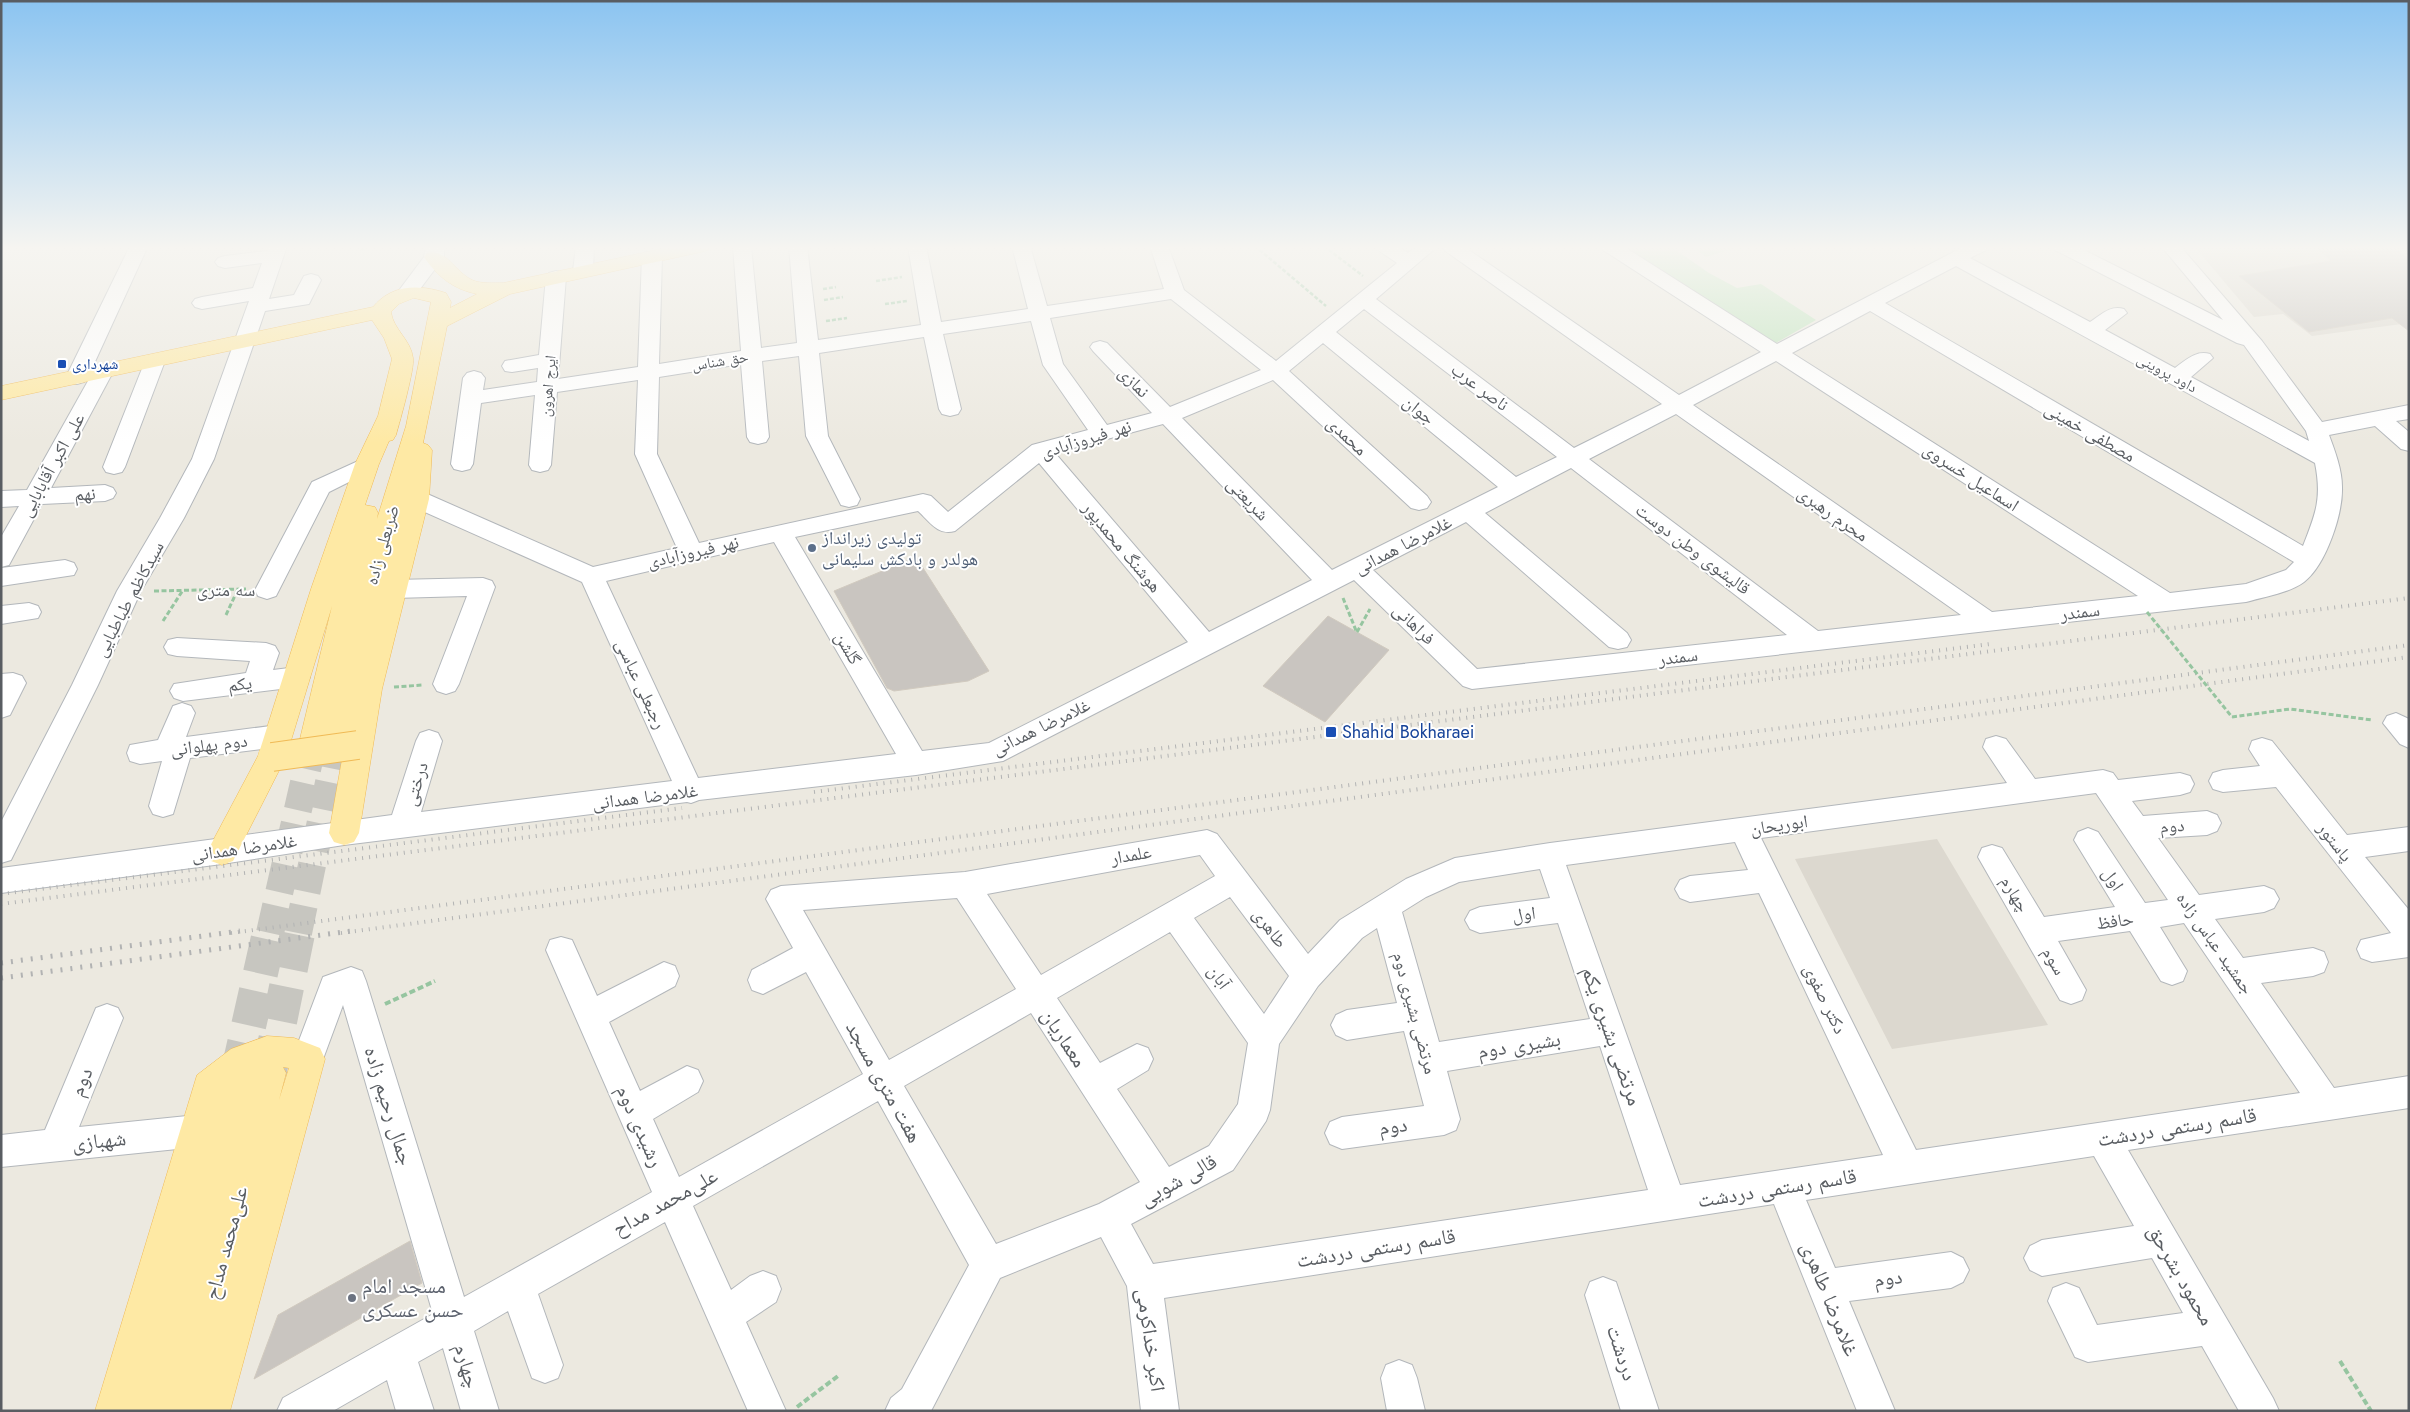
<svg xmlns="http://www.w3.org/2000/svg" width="2410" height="1412" viewBox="0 0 2410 1412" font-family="Jost,'Noto Naskh Arabic',sans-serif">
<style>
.education{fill:#dcd8cf}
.green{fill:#bfe4bd}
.building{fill:#c9c5c0;stroke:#d1cabf}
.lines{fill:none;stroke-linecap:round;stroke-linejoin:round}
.major-tunnel-far1{stroke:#c7c6c0;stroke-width:28;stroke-dasharray:28 14;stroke-linecap:butt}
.major-tunnel{stroke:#c7c6c0;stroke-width:35;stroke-dasharray:35 18;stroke-linecap:butt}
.minor-casing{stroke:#b3b7bb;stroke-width:2}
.major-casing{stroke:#f0ba56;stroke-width:1}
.path-far2{stroke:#96c5a0;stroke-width:2.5;stroke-dasharray:4 2;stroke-linecap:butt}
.path-far1{stroke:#96c5a0;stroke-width:3;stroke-dasharray:5 2.5;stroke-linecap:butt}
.path{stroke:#96c5a0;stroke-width:4;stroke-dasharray:6 3;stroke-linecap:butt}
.minor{fill:#fff;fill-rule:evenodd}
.major{fill:#fee9a4;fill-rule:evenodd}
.rail-far1{stroke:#b2b3b3;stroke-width:4;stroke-dasharray:1 6;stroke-linecap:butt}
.rail{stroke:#b2b3b3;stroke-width:5;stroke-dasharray:2 8;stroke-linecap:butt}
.major-bridge-casing{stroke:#f0ba56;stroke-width:30;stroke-linecap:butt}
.path-bridge{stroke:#96c5a0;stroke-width:3;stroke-dasharray:5 2.5;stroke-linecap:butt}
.major-bridge{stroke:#fee9a4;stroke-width:28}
.transit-dot{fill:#1a4fb4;stroke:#fff;stroke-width:2}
.service-dot{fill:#5c6f8a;stroke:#fff;stroke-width:2}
.worship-dot{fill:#6b7280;stroke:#fff;stroke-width:2}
.labels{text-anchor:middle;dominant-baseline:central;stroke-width:4;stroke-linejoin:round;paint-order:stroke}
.far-street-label{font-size:15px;fill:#595d62;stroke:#fff}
.far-transit-label{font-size:15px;fill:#164399;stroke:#fff;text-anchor:start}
.street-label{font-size:18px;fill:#595d62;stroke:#fff}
.service-label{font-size:18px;fill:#4e5e75;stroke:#fff;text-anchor:start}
.transit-label{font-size:18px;fill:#164399;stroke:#fff;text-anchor:start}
.near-street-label{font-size:21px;fill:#595d62;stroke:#fff}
.near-worship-label{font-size:21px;fill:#5b616d;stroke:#fff;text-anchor:start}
</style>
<rect width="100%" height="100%" fill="#ece9e0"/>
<path class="education" d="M2194 246H2409V323L2312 336 2283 314 2254 317Z
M1937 839 2048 1025 1892 1049 1795 859Z"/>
<path class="green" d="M1625 246H1670L1709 273 1737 288 1761 284 1816 320 1774 344Z
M1691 246H1742L1706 257Z"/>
<path class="building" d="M2393 246 2409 259V331L2392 318 2309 332 2239 276 2331 261 2316 247Z
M916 557 989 671 968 681 894 691 887 688 834 591Z
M1328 616 1389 650 1325 722 1263 686Z
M410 1241 422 1283 254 1379 278 1315Z"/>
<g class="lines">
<path class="major-tunnel-far1" d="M270 933 313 743
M298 933 338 739"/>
<path class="major-tunnel" d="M269 1073 298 931
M237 1077 270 931"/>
<g class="minor-casing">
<path id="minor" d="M130 246H148L88 377 84 382 77 384 70 382 66 377Z
M269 246H287L269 299 294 295 304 276 311 274 318 276 321 280 309 304 265 311 214 459 184 518 141 591 98 685 11 860 1 863V822L72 685 117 591 160 518 192 459 249 301 202 309 195 307 192 303 195 299 202 297 253 288 262 263 225 268 218 266 215 262 218 258 225 256 267 251Z
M426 246H444V257L414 297 407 299 400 297 397 293 424 257Z
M576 246H594L593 271 590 275 583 277 576 275 573 271Z
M733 246H751L761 348 797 343 789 246H807L818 340 921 325 908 246H926L941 322 1028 309 1012 246H1030L1047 306 1164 289 1150 246H1168L1184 290 1276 361 1397 263 1378 250 1376 246H1397L1408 253 1418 246H1438L1376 299 1574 448 1662 404 1444 250 1442 246H1463L1679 395 1761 352 1603 250 1601 246H1623L1777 344 1965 246H1988L1986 250 1970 258 2090 322C2101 315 2110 305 2124 309L2127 313 2105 330 2175 368C2186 360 2196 350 2210 354L2213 358 2191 377 2309 441 2306 431 2244 345 2237 343 2055 250 2053 246H2076L2223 320 2161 246H2180L2262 341 2322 422 2409 405V419L2396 421 2409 432V451L2401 449 2375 426 2329 435C2335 451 2342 470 2342 487 2343 514 2326 565 2304 582 2289 593 2264 597 2246 602L1472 689 1463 686 1354 580 1003 761 916 775 699 800 691 803 687 802 344 845 222 864 1 893V868L392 815 416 741 420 733 429 730 438 733 442 741 421 812 672 781 582 582 409 505 406 499 409 493 417 491 425 493 593 567 677 548 635 454 638 380 557 392 551 465 548 470 540 472 532 470 529 465 535 395 481 403 473 464 470 469 462 471 454 469 451 464 463 378 467 373 474 371 481 373 485 378 483 390 537 382 538 368 512 372 505 371 502 366 505 361 539 355 546 277 549 273 556 271 563 273 566 277 558 379 638 367 642 256 645 252H659L662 256 659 364 741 351ZM1956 266 2315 463C2322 498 2316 513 2303 546L1885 303ZM1171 299 1261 370 1170 407 1107 343 1100 341 1093 343 1090 347 1093 351 1152 413 1107 425 1063 364 1050 318ZM1364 309 1557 457 1516 477 1336 332ZM1870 311 2294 562 2286 570 2246 584 2170 593 1792 353ZM1031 321 1043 365 1088 430 1032 445 948 512 931 496 923 494 699 543 657 454 659 377 741 364 747 437 750 442 758 444 766 442 769 437 762 361 799 356 806 436 838 499 841 505 849 507 857 505 860 499 828 436 819 353 924 337 939 409 942 414 950 416 958 414 961 409 943 334ZM1323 343 1498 487 1332 570 1182 418 1273 380 1411 508 1419 510 1427 508 1431 502 1427 496 1289 371ZM1776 361 2138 596 1992 612 1693 405ZM1676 414 1961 615 1818 631 1589 459ZM1163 424 1312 580 1209 632 1055 453ZM1039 463 1188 642 989 743 922 751 795 537 918 511C930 522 938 536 955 531ZM1571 468 1787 635 1477 669 1373 570 1466 522 1609 647 1618 649 1627 647 1631 640 1627 633 1485 513ZM774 542 896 754 698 778 606 581Z
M155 355 162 356 165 361 125 467 122 472 114 474 106 472 103 467 145 361 148 356Z
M103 366 110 367 113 372 51 488 105 485 113 488 116 493 113 498 105 501 42 504 9 565 1 567V537L19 506 1 507V491L27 490 93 372 96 367Z
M367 457 375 459 378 464 375 469 329 492 276 596 267 599 258 596 255 590 312 482Z
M65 560 74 563 77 569 74 575 1 586V568Z
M483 578 492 581 495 587 459 684 455 691 446 694 437 691 433 684 467 596 394 598 385 595 382 589 385 583 394 580Z
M29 603 38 606 41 612 38 618 1 624V606Z
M177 638 266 643 275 646 279 653 273 670 297 667 306 670 310 677 306 684 297 687 183 701 174 698 170 691 174 684 246 673 250 661 177 656 168 654 164 647 168 640Z
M13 673 22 676 26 683 10 715 1 718V674Z
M182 703 191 706 195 713 186 737 278 725 287 729 291 736 287 743 278 747 190 758 173 814 163 817 153 814 149 806 162 761 140 764 130 761 127 753 130 745 158 740 173 706Z
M2396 713 2409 719V748L2400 744 2383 723 2387 716Z
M1996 736 2006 739 2035 779 2103 770 2113 773 2118 780 2180 773 2190 776 2194 784 2190 792 2180 795 2132 801 2143 816 2207 811 2217 815 2221 823 2217 831 2207 835 2158 838 2199 895 2264 886 2274 890 2279 899 2274 908 2264 912 2215 919 2243 958 2313 948 2324 952 2328 962 2324 972 2313 976 2261 983 2334 1088 2409 1076V1108L2128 1150 2273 1398 2279 1411H2239L2202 1346 2088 1362 2075 1357 2048 1301 2053 1288 2066 1283 2079 1288 2097 1325 2183 1313 2152 1258 2042 1276 2030 1270 2024 1258 2030 1246 2042 1240 2134 1226 2094 1156 1806 1200 1835 1268 1951 1252 1963 1258 1969 1270 1963 1282 1951 1288 1849 1301 1895 1411H1857L1774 1204 1164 1298 1179 1411H1141L1127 1286 1101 1237 1000 1278 931 1411H885L891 1398 902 1389 969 1265 878 1101 693 1206 731 1290 750 1276 763 1271 776 1276 781 1289 776 1302 746 1322 786 1411H748L665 1222 538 1294 563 1365 558 1378 545 1383 532 1378 508 1311 474 1331 499 1411H461L443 1348 418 1362 434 1411H396L387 1380 333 1411H277L283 1398 433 1314 343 1005 319 1070 308 1074 297 1070 292 1059 323 977 351 967 362 971 366 981 464 1297 652 1192 546 950 550 940 561 937 572 940 597 996 664 962 675 966 679 976 675 986 609 1022 640 1091 687 1066 698 1070 703 1081 698 1092 653 1119 679 1177 863 1074 806 972 763 994 752 990 748 980 752 970 793 948 766 899 771 890 781 886 965 872 1207 830 1217 834 1308 954 1340 920 1406 879 1455 858 1550 843 2007 783 1983 747 1986 739ZM2096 793 2168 900 2145 903 2098 832 2088 828 2078 832 2074 840 2115 907 2044 917 2002 848 1992 845 1982 848 1978 857 2060 1000 2071 1004 2082 1000 2086 990 2058 941 2130 931 2161 981 2172 985 2183 981 2187 971 2160 927 2184 923 2300 1093 1916 1150 1761 838ZM1735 842 1748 870 1690 876 1680 880 1675 889 1680 898 1690 902 1759 893 1883 1155 1680 1185 1566 865ZM1200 855 1215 876 1041 975 987 894ZM1540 869 1550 898 1480 907 1470 911 1465 920 1470 929 1480 933 1558 923 1590 1019 1439 1042 1402 912 1426 897 1459 882ZM1230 897 1289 976 1264 1014 1194 918ZM957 898 1016 989 889 1060 803 910ZM1377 928 1397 1003 1347 1010 1336 1015 1331 1025 1336 1035 1347 1040 1404 1031 1424 1106 1342 1117 1330 1122 1325 1133 1330 1144 1342 1149 1444 1135 1456 1130 1460 1119 1447 1071 1600 1046 1648 1190 1153 1264 1131 1224 1233 1170 1266 1121 1270 1110 1279 1044 1318 986 1362 938ZM1170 932 1248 1043 1238 1104 1209 1146 1169 1167 1117 1089 1148 1070 1153 1059 1148 1048 1137 1044 1100 1063 1057 998ZM1031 1013 1140 1182 1099 1204 996 1244 904 1086Z
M2262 738 2272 741 2347 835 2409 827V851L2365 857 2409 910V957L2372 962 2361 958 2357 949 2361 940 2391 933 2276 787 2223 792 2213 789 2209 781 2213 773 2223 770 2260 766 2249 749 2252 741Z
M107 1004 118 1008 123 1018 79 1127 197 1115 209 1120 214 1131 209 1142 197 1147 1 1167V1135L45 1130 96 1008Z
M1603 1277 1616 1282 1659 1411H1621L1585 1295 1590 1282Z
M1399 1360 1412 1365 1417 1378 1425 1411H1387L1381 1378 1386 1365Z"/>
</g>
<g class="major-casing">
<path id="major" d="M675 246H711L708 250 701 252 510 294 447 326 423 443 428 445 432 450 429 499 382 689 359 833 354 842 344 845 334 842 329 833 344 748 338 750 328 747 327 744 323 751 313 754 303 751 299 743 332 606 286 757 233 861 222 865 211 861 207 852 258 756 311 589 355 464 378 416 392 359 384 338 372 320 1 400V386L373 307C392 284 419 284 446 293L451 302 450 308 477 294C453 289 438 277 424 257L427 253C446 248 455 272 472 280 481 284 493 283 503 283ZM414 298 431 302 406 426 377 519 378 513 375 507 365 505 379 464 389 441 393 440 396 435C400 421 415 368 413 358 411 340 393 329 391 312L399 304Z
M267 1036 294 1038 320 1048 325 1059 230 1411H95L197 1075 231 1049ZM283 1067 289 1068 279 1100 286 1073Z"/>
</g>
<path class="path-far2" d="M1255 246 1326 306
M1324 246 1363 276
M362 250 364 246
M876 281 902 277
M823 289 836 287
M824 300 843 297
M885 304 907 301
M826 321 847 318"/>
<path class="path-far1" d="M154 591 246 589
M1343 598 1357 633
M226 615 238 589
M163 621 183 590
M1357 632 1370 609
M394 687 423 685
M2232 717 2290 709 2372 720"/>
<path class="path" d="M385 1004 435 981
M2340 1361 2371 1411
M797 1407 838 1376"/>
<use href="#minor" class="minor"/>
<use href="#major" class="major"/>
<path class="rail-far1" d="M814 792 1990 644
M1 894 682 808
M1 904 2409 598
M231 933 2409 645
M341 933 2409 657"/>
<path class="rail" d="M1 963 240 931
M1 978 351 931"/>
<g class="major-bridge-casing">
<path id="major-bridge" d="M272 757 358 745"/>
</g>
<path class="path-bridge" d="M2147 612 2232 717"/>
<use href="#major-bridge" class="major-bridge"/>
</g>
<linearGradient id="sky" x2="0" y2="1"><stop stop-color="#8bc4f1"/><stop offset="0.56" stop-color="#f6f5f1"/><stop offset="1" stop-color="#f6f5f1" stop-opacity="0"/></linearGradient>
<rect width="2410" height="443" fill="url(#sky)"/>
<g class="transit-dot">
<rect x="57" y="359" width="10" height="10" rx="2.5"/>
<rect x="1325" y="726" width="12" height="12" rx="2.5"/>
</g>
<circle class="service-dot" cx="812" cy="548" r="5"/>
<circle class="worship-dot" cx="352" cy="1298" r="5"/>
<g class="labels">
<g class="far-street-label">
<text transform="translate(720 361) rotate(-9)">حق شناس</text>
<text transform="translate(2167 373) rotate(28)">داود پروینی</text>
<text transform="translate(548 386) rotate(-85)">ایرج اهرون</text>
</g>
<g class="far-transit-label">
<text x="72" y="364">شهرداری</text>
</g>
<g class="street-label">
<text transform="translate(1134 382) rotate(46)">نمازی</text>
<text transform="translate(1480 387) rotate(37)">ناصر عرب</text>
<text transform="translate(1419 410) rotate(39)">جوان</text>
<text transform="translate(2090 432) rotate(30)">مصطفی خمینی</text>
<text transform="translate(1347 436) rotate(43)">محمدی</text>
<text transform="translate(1086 439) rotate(-17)">نهر فیروزآبادی</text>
<text transform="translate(52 465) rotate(-61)">علی اکبر آقابابایی</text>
<text transform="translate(1971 477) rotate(33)">اسماعیل خسروی</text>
<text transform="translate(85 494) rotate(-3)">نهم</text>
<text transform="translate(1248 499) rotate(46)">شریعتی</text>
<text transform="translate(1833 514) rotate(35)">محرم رهبری</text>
<text transform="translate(382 545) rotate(-74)">ضربعلی زاده</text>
<text transform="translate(1403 545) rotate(-27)">غلامرضا همدانی</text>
<text transform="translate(1122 547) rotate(50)">هوشنگ محمدپور</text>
<text transform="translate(1693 549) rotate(37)">قالیشوی وطن دوست</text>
<text transform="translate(693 552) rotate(-13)">نهر فیروزآبادی</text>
<text x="226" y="590">سه متری</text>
<text transform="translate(129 599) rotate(-62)">سیدکاظم طباطبایی</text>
<text transform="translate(2080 612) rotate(-7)">سمندر</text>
<text transform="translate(1414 624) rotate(44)">فراهانی</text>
<text transform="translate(848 648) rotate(60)">گلشن</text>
<text transform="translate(1678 657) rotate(-7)">سمندر</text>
<text transform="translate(240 684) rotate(-7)">یکم</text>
<text transform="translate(641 684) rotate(65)">رجبعلی عباسی</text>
<text transform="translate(1041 727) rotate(-26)">غلامرضا همدانی</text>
<text transform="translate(209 745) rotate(-7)">دوم پهلوانی</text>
<text transform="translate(416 784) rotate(-73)">درختی</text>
<text transform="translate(645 797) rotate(-7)">غلامرضا همدانی</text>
<text transform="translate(1779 825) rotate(-8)">ابوریحان</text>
<text transform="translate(2172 826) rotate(-5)">دوم</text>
<text transform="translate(2335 842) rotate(52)">پاستور</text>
<text transform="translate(244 848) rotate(-8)">غلامرضا همدانی</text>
<text transform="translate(1131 855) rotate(-10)">علمدار</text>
<text transform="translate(2113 879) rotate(57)">اول</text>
<text transform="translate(2015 894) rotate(59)">چهارم</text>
<text transform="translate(1524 914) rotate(-7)">اول</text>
<text transform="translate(2115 921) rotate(-8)">حافظ</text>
<text transform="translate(1270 928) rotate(53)">طاهری</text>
<text transform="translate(2215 943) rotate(55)">جمشید عباس زاده</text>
<text transform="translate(2054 961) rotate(60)">سوم</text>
<text transform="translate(1219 977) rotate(55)">آبان</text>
<text transform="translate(1825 999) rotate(64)">دکتر صفوی</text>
<text transform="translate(1415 1013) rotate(75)">مرتضی بشیری دوم</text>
</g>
<g class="service-label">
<text x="822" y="538">تولیدی زیرانداز<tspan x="822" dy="21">هولدر و بادکش سلیمانی</tspan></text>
</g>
<g class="transit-label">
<text x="1342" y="732">Shahid Bokharaei</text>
</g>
<g class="near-street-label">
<text transform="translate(1612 1036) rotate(71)">مرتضی بشیری یکم</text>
<text transform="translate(1064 1038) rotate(57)">معماریان</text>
<text transform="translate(1519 1045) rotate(-9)">بشیری دوم</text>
<text transform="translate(81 1082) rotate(-68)">دوم</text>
<text transform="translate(884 1082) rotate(61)">هفت متری مسجد</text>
<text transform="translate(389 1106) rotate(73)">جمال رحیم زاده</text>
<text transform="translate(640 1126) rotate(66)">رشیدی دوم</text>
<text transform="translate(1393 1126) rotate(-8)">دوم</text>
<text transform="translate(2177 1127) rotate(-9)">قاسم رستمی دردشت</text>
<text transform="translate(99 1141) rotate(-6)">شهبازی</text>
<text transform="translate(1178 1180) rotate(-29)">قالی شویی</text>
<text transform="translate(1777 1188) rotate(-9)">قاسم رستمی دردشت</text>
<text transform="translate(665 1202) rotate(-29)">علی‌محمد مداح</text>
<text transform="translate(226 1243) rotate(-75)">علی‌محمد مداح</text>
<text transform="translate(1376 1248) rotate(-9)">قاسم رستمی دردشت</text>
<text transform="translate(2181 1275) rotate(60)">محمود بشرحق</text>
<text transform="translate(1888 1278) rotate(-8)">دوم</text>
<text transform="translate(1830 1299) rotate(68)">غلامرضا طاهری</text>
<text transform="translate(1151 1340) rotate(82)">اکبر خداکرمی</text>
<text transform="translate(1622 1353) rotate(72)">دردشت</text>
<text transform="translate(467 1366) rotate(74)">چهارم</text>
</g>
<g class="near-worship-label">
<text x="362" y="1286">مسجد امام<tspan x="362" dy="24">حسن عسکری</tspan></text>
</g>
</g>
<rect width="2410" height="1412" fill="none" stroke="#595d62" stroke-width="5"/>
</svg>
